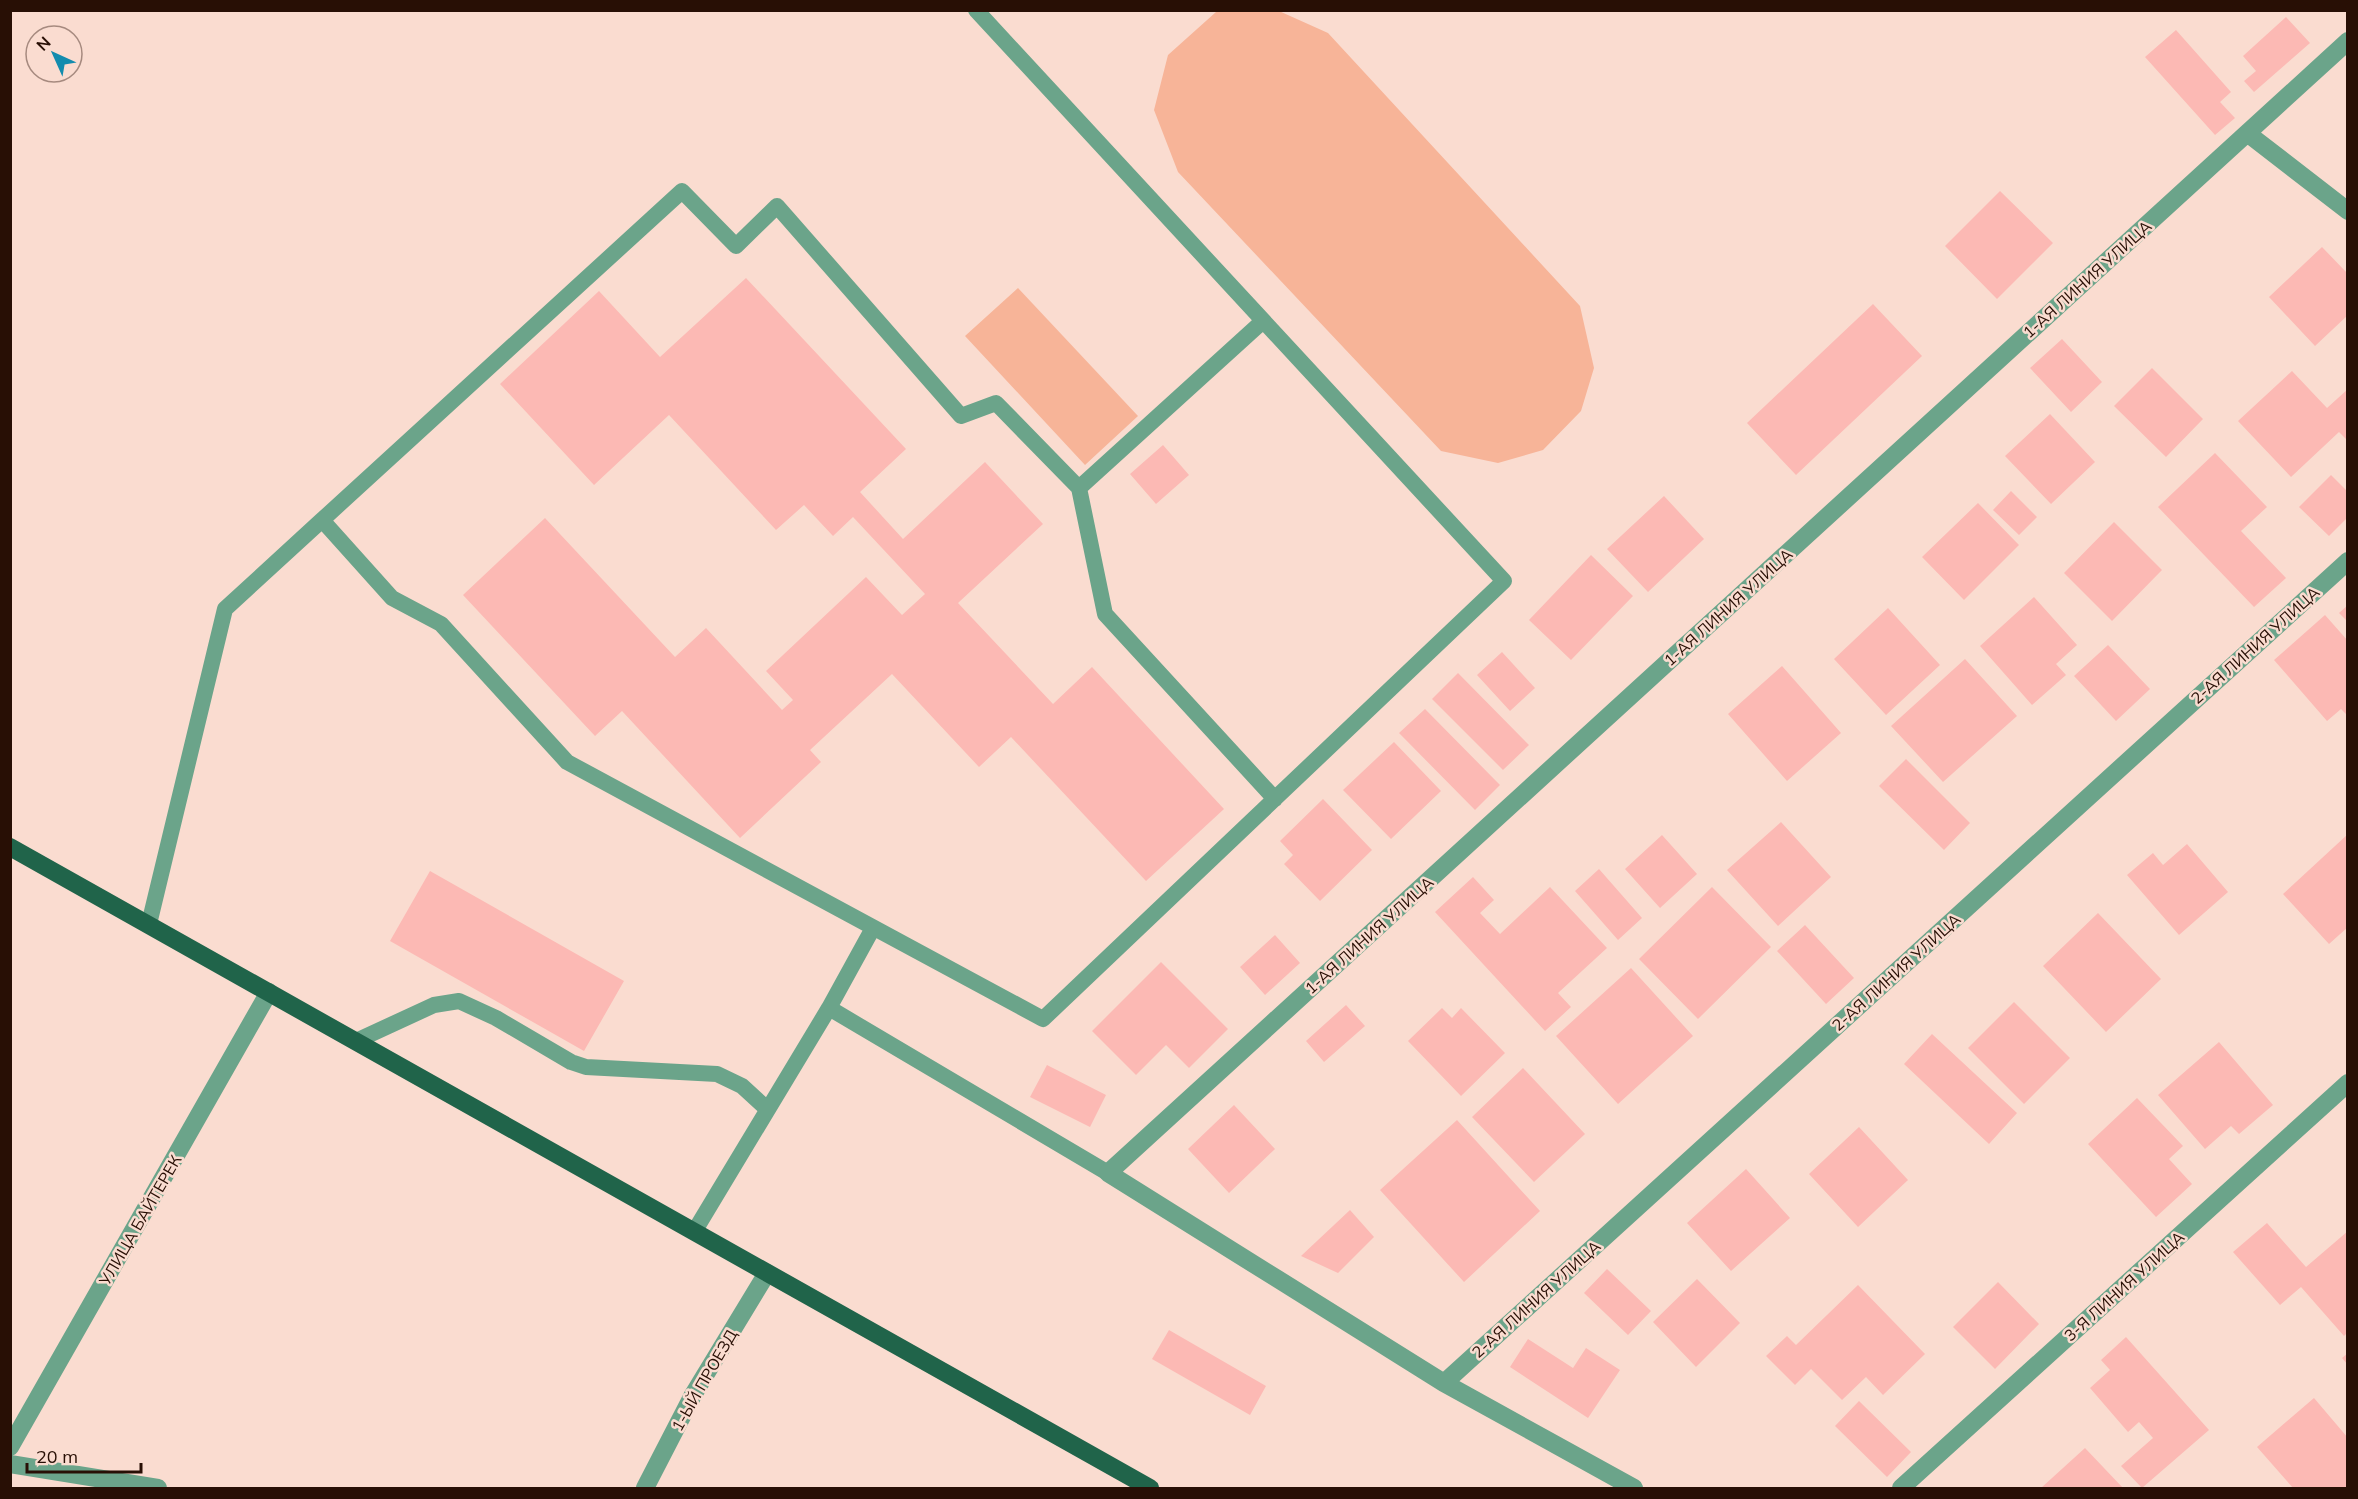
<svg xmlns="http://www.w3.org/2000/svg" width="2358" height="1499" viewBox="0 0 2358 1499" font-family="Mulish,sans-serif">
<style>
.green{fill:#f7b498}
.building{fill:#fcb9b4}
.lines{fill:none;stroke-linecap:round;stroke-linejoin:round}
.lane{stroke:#6ba48a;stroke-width:16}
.street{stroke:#6ba48a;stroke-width:18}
.primary{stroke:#20644a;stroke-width:18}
.labels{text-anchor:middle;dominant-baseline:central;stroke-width:5;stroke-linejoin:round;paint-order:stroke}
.street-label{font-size:16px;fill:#280f05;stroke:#fadcd0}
</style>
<rect width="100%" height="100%" fill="#fadcd0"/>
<path class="green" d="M1223 11H1279L1328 33 1580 306 1594 368 1581 411 1543 450 1498 463 1441 451 1178 172 1154 110 1168 55 1216 12Z
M1018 288 1138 416 1085 465 965 336Z"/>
<path class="building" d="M2286 17 2310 43 2254 92 2244 81 2256 71 2243 56Z
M2176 30 2231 92 2220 102 2235 118 2215 135 2145 57Z
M2000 191 2053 243 1997 299 1945 246Z
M2322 247 2348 274V315L2315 346 2269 297Z
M746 278 906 449 860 492 903 539 985 462 1043 524 958 603 1053 704 1092 667 1224 809 1146 881 1011 737 979 767 892 674 810 750 821 762 740 838 622 711 595 736 463 595 545 518 675 657 706 628 782 710 793 700 766 671 866 577 902 615 925 594 853 517 833 536 804 505 776 530 669 415 594 485 500 384 599 291 660 357Z
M1873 304 1922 356 1796 475 1747 423Z
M2062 339 2102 382 2071 412 2030 368Z
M2152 368 2203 419 2166 457 2114 406Z
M2292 371 2327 408 2348 389V441L2339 432 2291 477 2238 421Z
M2050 414 2095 462 2051 504 2005 456Z
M1163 445 1189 475 1156 504 1130 474Z
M2215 453 2267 507 2241 531 2286 578 2254 607 2158 507Z
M2331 475 2348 492V517L2329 536 2299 507Z
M2011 491 2037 517 2019 535 1993 510Z
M1664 496 1704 539 1648 592 1607 549Z
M1978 503 2019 545 1964 600 1922 557Z
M2114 522 2162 570 2112 621 2064 573Z
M1591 555 1633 596 1571 660 1529 620Z
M2034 597 2077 645 2056 664 2066 675 2032 705 1980 646Z
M2348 605V622L2339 613Z
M1888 608 1940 665 1886 715 1834 659Z
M2325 615 2348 641V716L2341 709 2327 721 2274 660Z
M2108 645 2150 689 2116 721 2074 676Z
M1502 652 1535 688 1510 711 1477 675Z
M1965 659 2017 716 1943 782 1891 726Z
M1782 666 1841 733 1787 781 1728 714Z
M1458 673 1529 745 1503 770 1432 699Z
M1425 709 1500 785 1475 810 1399 733Z
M1394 742 1441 791 1391 839 1343 790Z
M1906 759 1970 823 1944 850 1879 786Z
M1323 799 1372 850 1320 901 1284 864 1293 855 1280 841Z
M1781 822 1831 877 1778 926 1727 870Z
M2348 834V927L2329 944 2283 894Z
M1662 835 1697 874 1660 908 1625 869Z
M2187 844 2228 892 2179 935 2127 875 2153 853 2163 865Z
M1599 869 1642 918 1618 940 1575 891Z
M430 871 624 981 584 1051 390 941Z
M1473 877 1494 900 1480 913 1500 934 1550 887 1607 948 1558 993 1571 1007 1545 1031 1435 912Z
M1712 887 1771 947 1698 1019 1639 959Z
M2098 913 2161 979 2106 1032 2043 966Z
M1805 925 1854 978 1826 1004 1777 951Z
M1275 935 1300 963 1265 995 1240 967Z
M1161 962 1228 1029 1189 1068 1166 1045 1136 1075 1092 1031Z
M1631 968 1693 1036 1618 1104 1556 1036Z
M2014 1002 2070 1058 2024 1104 1968 1048Z
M1346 1005 1365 1026 1324 1062 1306 1041Z
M1442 1008 1452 1018 1461 1008 1505 1053 1461 1096 1408 1041Z
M1932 1034 2017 1113 1989 1144 1904 1064Z
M2219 1042 2273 1105 2239 1134 2231 1126 2205 1149 2158 1095Z
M1047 1065 1106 1095 1090 1127 1030 1097Z
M1523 1068 1585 1134 1534 1182 1472 1117Z
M2137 1098 2183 1146 2169 1159 2192 1184 2156 1217 2088 1144Z
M1234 1105 1275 1149 1229 1193 1188 1149Z
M1457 1120 1540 1211 1464 1282 1380 1190Z
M1859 1127 1908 1180 1858 1227 1809 1174Z
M1746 1169 1790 1218 1731 1271 1687 1223Z
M1350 1210 1374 1237 1338 1273 1301 1256Z
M2267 1223 2306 1267 2348 1231V1332L2344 1336 2301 1287 2280 1305 2233 1252Z
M1607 1269 1651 1311 1628 1335 1584 1293Z
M1697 1279 1740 1323 1696 1367 1653 1322Z
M1998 1282 2039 1324 1995 1369 1953 1327Z
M1858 1285 1925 1354 1883 1395 1866 1377 1842 1400 1811 1369 1795 1385 1766 1356 1787 1336 1796 1345Z
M1169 1330 1266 1386 1250 1415 1152 1359Z
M2126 1337 2209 1430 2142 1488 2121 1466 2153 1438 2139 1422 2128 1432 2090 1388 2110 1370 2101 1360Z
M1528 1339 1573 1368 1586 1348 1620 1370 1588 1418 1510 1367Z
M2348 1353V1365L2342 1358Z
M2314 1398 2348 1438 2346 1466 2348 1488H2293L2257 1447Z
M1859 1401 1911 1452 1887 1477 1835 1426Z
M2085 1448 2123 1488H2041Z"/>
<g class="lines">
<path class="lane" d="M1079 488 1263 321
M322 520 682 191 736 246 777 206 961 416 996 403 1079 488 1105 614 1275 799
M149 924 225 609 322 520 392 598 441 624 567 762 1043 1019 1504 581 976 10
M829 1008 1108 1173
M356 1041 434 1005 459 1001 496 1018 571 1062 586 1067 717 1074 742 1086 766 1108
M694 1232 829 1008 873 928"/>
<path class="street" d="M2247 133 2348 211
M1444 1383 2348 561
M10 1447 269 992
M10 1464 158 1488
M645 1488 693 1395 767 1273
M1634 1488 1444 1383 1108 1173 2348 41
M1901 1488 2348 1083"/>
<path class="primary" d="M10 847 1150 1488"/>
</g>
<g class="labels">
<g class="street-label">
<text transform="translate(2087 279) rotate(-42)">1-АЯ ЛИНИЯ УЛИЦА</text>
<text transform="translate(1728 607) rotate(-42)">1-АЯ ЛИНИЯ УЛИЦА</text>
<text transform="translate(2255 645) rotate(-42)">2-АЯ ЛИНИЯ УЛИЦА</text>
<text transform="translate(1369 935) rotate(-42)">1-АЯ ЛИНИЯ УЛИЦА</text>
<text transform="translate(1896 972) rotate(-42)">2-АЯ ЛИНИЯ УЛИЦА</text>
<text transform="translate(140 1220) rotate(-60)">УЛИЦА БАЙТЕРЕК</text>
<text transform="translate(2124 1286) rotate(-42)">3-Я ЛИНИЯ УЛИЦА</text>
<text transform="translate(1536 1299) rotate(-42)">2-АЯ ЛИНИЯ УЛИЦА</text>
<text transform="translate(704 1380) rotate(-60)">1-ЫЙ ПРОЕЗД</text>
</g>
</g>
<rect width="2358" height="1499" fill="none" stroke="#280f05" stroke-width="24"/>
<g transform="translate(54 54) rotate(315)"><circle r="28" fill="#fadcd0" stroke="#a68a7f" stroke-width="1.5"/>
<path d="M0-4.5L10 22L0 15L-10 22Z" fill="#138cae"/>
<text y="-9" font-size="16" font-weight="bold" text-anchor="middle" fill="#280f05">N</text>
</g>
<path d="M27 1463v9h114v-9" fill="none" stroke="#280f05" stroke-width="3"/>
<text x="36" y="1463" font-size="18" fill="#280f05" stroke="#fadcd0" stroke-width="4.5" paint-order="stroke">20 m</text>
</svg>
